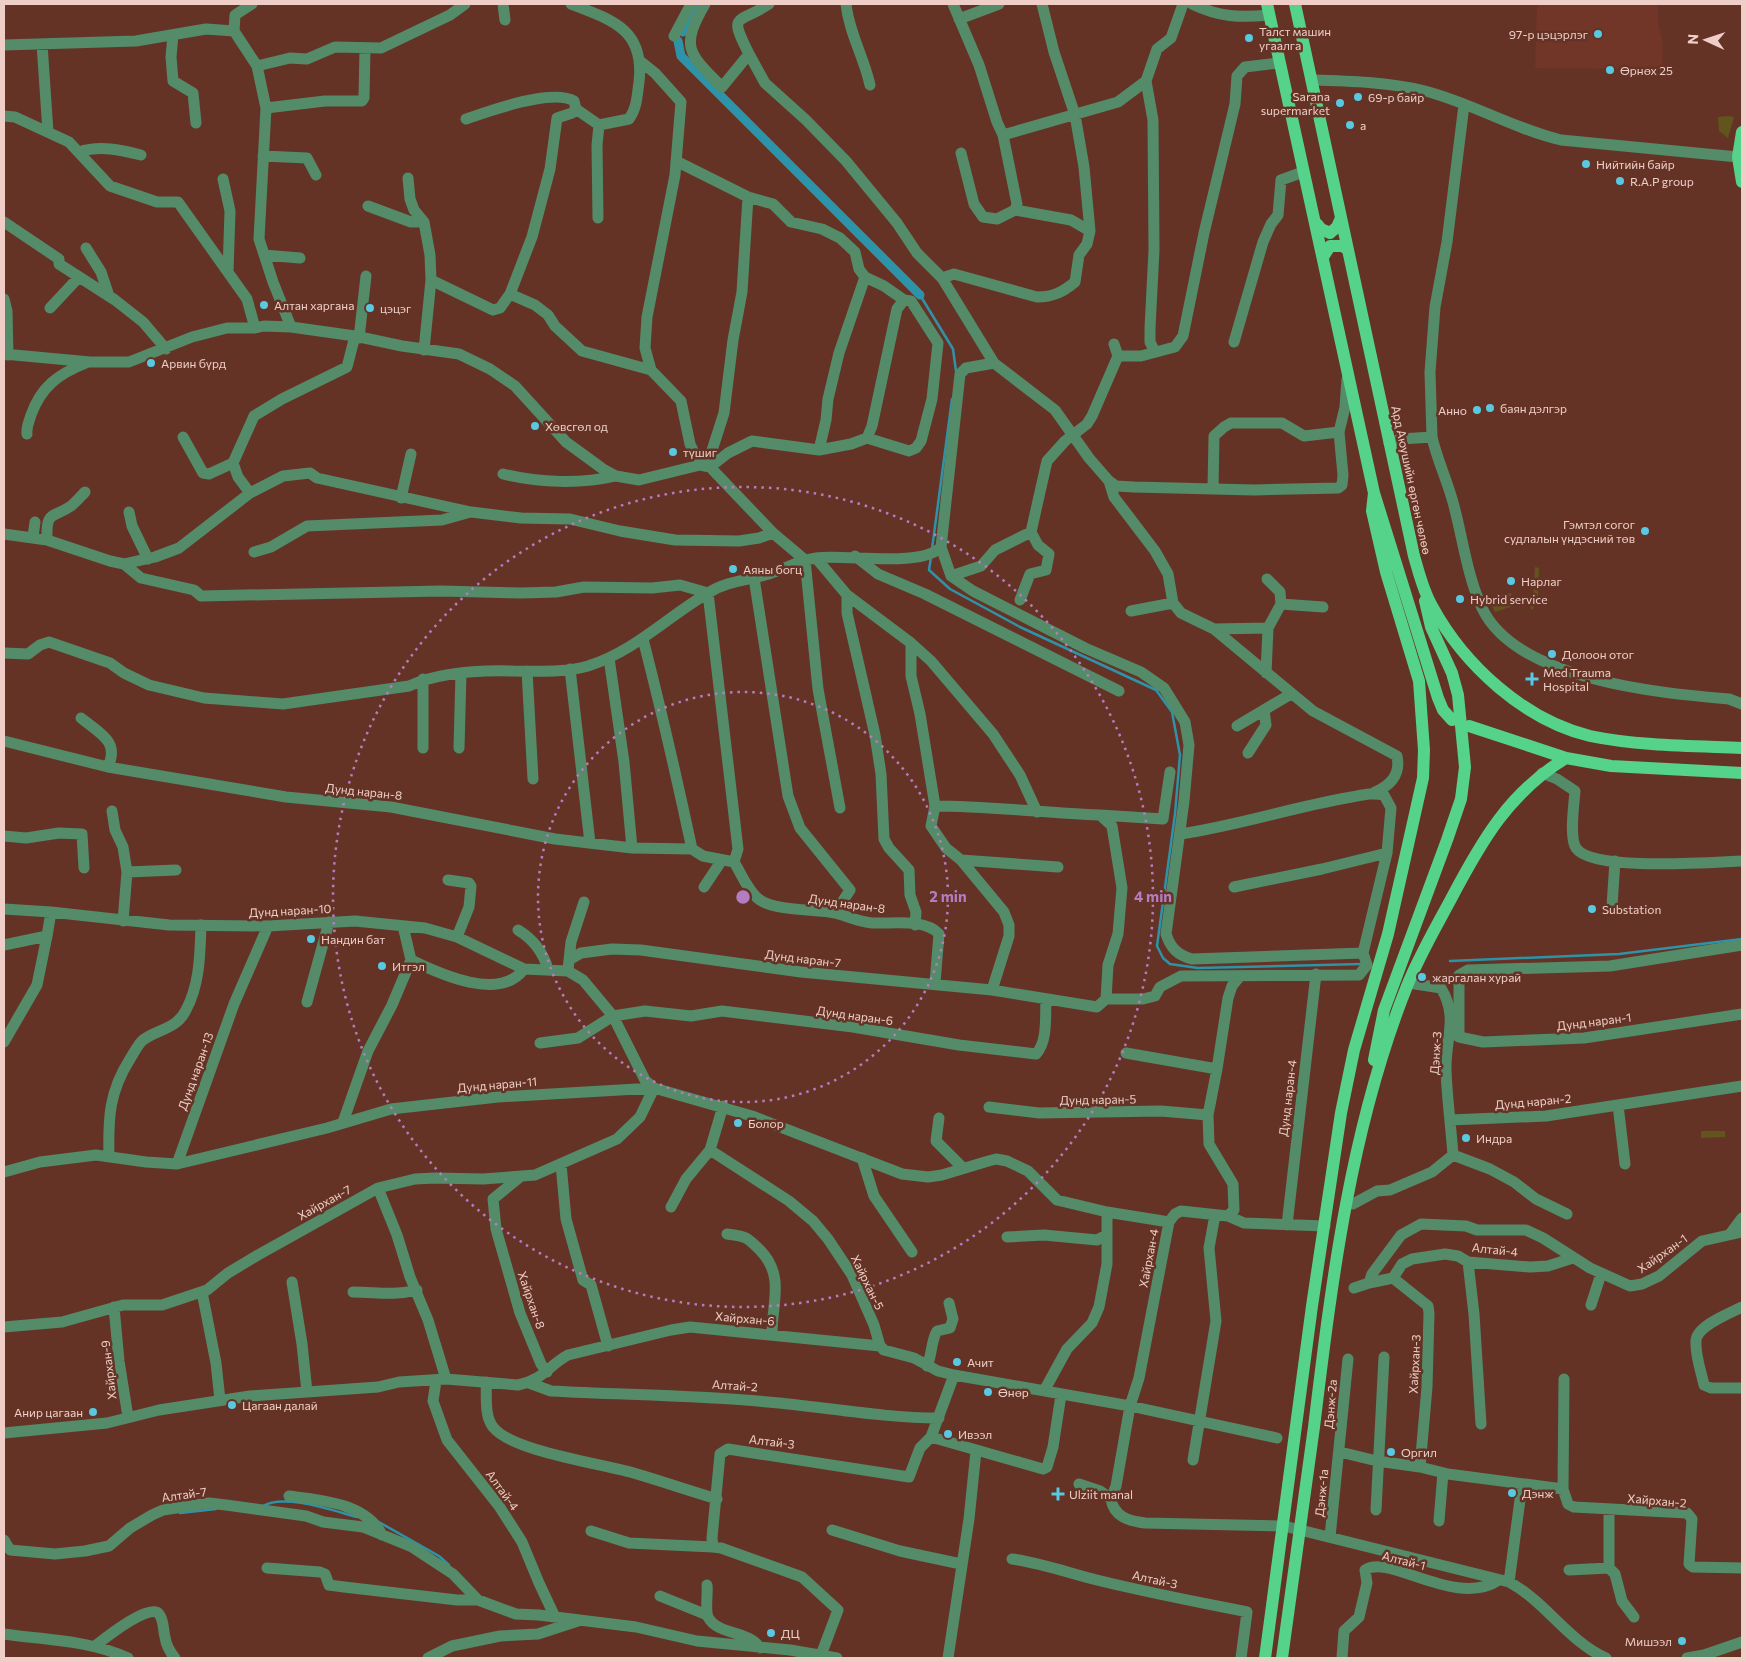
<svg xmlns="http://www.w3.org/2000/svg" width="1746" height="1662" viewBox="0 0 1746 1662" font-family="Commissioner,sans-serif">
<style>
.built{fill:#713627}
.green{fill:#62541d}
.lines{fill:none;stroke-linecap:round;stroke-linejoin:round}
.stream{stroke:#2d93a9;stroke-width:2.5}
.canal{stroke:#2d93a9;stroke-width:9}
.minor{stroke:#548c69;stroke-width:11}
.major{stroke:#55d38b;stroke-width:12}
.ring{fill:none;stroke:#b47dc2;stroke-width:2.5;stroke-dasharray:2.5 5}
.poi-dot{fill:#57c9e3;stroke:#653326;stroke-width:2}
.labels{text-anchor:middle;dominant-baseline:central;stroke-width:5;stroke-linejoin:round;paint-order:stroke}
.poi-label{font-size:12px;fill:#eecec6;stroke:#653326;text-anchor:start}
.street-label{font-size:12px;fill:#eecec6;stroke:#653326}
.centre{fill:#b47dc2;stroke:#653326;stroke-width:2.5}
.ring-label{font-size:15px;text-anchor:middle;font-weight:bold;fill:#b47dc2;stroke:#653326;stroke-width:5;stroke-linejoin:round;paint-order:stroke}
</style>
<rect width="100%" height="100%" fill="#653326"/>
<path class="built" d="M1537 4H1658V23L1663 45 1662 69 1535 68Z"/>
<path class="green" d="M1728 116 1734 117 1728 138 1719 131 1718 117Z
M1535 567 1539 568 1538 601 1532 610 1530 608 1533 601Z
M1511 593 1513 606 1495 612 1488 598Z
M1701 1131H1725V1137L1701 1138Z"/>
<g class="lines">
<path class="stream" d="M920 295 953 349 956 371
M932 549 952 399
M931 557 929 570 950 589 1020 627 1156 690 1172 712 1180 755 1175 814 1157 946 1163 958 1170 964 1198 968 1362 964
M1450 961 1619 954 1742 939
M263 1506C284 1493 334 1511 357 1517
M180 1513 216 1509
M377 1521 439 1556 449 1565"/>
<path class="canal" d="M683 32 698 4
M678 41 681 56 920 295"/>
<path class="minor" d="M503 4 505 20
M571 4C613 20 645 30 639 82 637 96 637 108 629 119L599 125 576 109 572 113 557 118 550 169 532 237 510 294 535 305 548 315 555 326 582 351 651 370 681 401 690 444 700 465
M705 4C680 47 688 53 722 87L749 54 765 83 806 120 846 161 897 223 917 253 942 278 994 363
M846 4C849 33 864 57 870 85
M953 4 979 65 997 122 1003 135 1017 204 1015 210 997 219 983 217 974 204 961 153
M1192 4C1219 17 1240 18 1269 15
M959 19 999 4
M234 31 235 15 252 4
M173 35 171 57 173 81 193 93 196 123
M674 36 691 4
M42 44 48 132
M4 45 136 41 206 29 234 31 257 66 290 58 307 59 335 47 381 48 450 15 465 4
M749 54C728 12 737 25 769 4
M640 61 655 73 681 102 675 175 647 317 645 348 651 370
M257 66 266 108 259 239 273 282 291 327
M1311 80C1350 81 1388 82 1425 91 1472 103 1514 129 1561 140L1738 157
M1146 81 1153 120 1154 250 1150 328V342L1155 352
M266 108 325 101H362L364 98 365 49
M4 116 15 117 69 142 110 186 157 202H178L247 299 255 328
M466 119C489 111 552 88 574 101L576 109
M1003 135 1118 102 1146 81 1157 49 1171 38 1183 4
M79 152C100 145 121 150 141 155
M263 156 307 158 316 175
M676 161 748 197 773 204 791 222 822 229 840 238 855 252 859 269 865 277 884 286 904 300 911 301 938 343 932 399 921 441 916 448 909 451 867 438
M408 178 410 199 414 210 424 222 430 255 431 280 424 350
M223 179 230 211 228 272
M368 206 411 222H424
M1015 210 1071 220 1090 231
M598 218 597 145 599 125
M4 222 59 259V264L115 300 143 322 166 349
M86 248 101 272 109 296
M264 255 300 258
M942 278 954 274 1037 297C1053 297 1063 292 1075 282L1079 255 1087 244 1090 231 1084 167 1075 115 1054 52 1042 4
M431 280 493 310 500 308 510 294
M4 299 7 311 8 355
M50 308 79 277
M359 338 366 276
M1234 342 1263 242 1271 224 1278 215 1281 180 1303 172
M1114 344 1118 356
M4 354 90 362H129L192 337 227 328H255L264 326 291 327 355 336 402 346 459 354 490 369 515 386 566 442 603 469 616 476 639 480 700 465 710 467 773 533 805 560 818 689 840 808
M27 434C26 427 29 422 31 415 41 387 58 374 86 363
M183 437 203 473 209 474 233 463
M1432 437 1430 372 1435 307 1447 242 1464 105
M1389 443 1401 439 1432 437C1437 460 1448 482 1454 506 1463 540 1467 575 1482 608 1516 680 1658 693 1729 699L1742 704
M819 450 826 420 828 399 839 353 865 277
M707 466 724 413 733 340 742 292 748 197
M710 467 728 453 752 441 819 450 851 444 867 438 872 426 897 309 904 300
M503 474C539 483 581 484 616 476
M1109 481 1114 497 1155 551 1168 574 1173 603 1181 613 1214 629 1313 711 1397 756C1401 775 1390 786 1373 793
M1213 488 1214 436 1224 427 1231 423H1282L1304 436 1339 432
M250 493 238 477 233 463 254 416 282 399 347 367 355 336
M401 498 411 454
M129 512 132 526 148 559
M4 534 47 540 110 561 124 564 141 578 194 590 201 596 441 591 522 593 556 592 584 587 652 588 680 585 708 593 738 849 734 862
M33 537 35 522
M47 540C46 510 52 519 71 506 76 502 81 496 85 492
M254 552 271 547 307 526 442 520 467 513
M855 556 878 574 925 594 1119 691
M816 558 847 595 911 643V676L920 714 935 806 931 826 946 848 961 860 1004 912 1009 925V936L992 990
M124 564 155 557 179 548 250 493 283 476 310 473 317 478 471 512 521 518 570 519 620 531 675 540 739 541 759 538 773 533
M951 576 981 566 995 550 1031 532
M754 578 788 796 800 828 850 890 835 913
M1267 579 1280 592 1281 604
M847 595V613L875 735 881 774 884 839 889 848 909 870 910 895 916 912 915 925
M1020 600 1030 574 1046 570 1049 554 1038 545 1031 532 1047 461 1065 441 1087 424 1092 416 1118 356H1141L1171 348 1175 347 1183 336 1204 233 1235 104 1237 76 1245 67 1278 63
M1131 611 1173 603
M1214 629 1268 628 1281 604 1323 607
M643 639C661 709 677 779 692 849
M911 643 931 661 993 734 1020 775 1037 812
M4 653 28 654 40 645 49 642 110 663 124 673 149 685 204 698 283 704 409 686C440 672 479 670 513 671 538 671 564 673 588 666 635 651 667 617 708 593 727 581 748 580 769 574 784 569 800 560 816 558 846 554 921 568 941 547
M609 658 624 762 632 848
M570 669 590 843
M527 671 533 779
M1266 673 1268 628
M423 679V748
M81 718C99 733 120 741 108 767
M1237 726 1291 694
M4 741 108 767 286 797 391 807 555 839 632 848 692 849 703 856 734 862C741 873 749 893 760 900 776 911 816 909 835 913 847 916 859 922 872 923 892 924 924 918 939 934L935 983
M459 748 461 673
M1248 753 1266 725 1264 710
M1542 773 1557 779 1575 791C1574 805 1569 837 1576 848 1592 872 1713 862 1742 861
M935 806C990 806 1045 813 1100 815L1112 826 1122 888 1118 934 1108 965 1106 999
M112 811 115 830 123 847 127 872
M1100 815 1163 819 1170 772
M1180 834C1236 826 1290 808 1346 798 1360 796 1370 792 1384 795L1391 808 1387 853 1363 953
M4 836 26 838 59 833 82 834 84 868
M961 860 1058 867
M448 880 469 883 471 886 469 907 457 937
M704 887 722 860
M1234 887 1322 869 1387 853
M1612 906 1615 861
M4 909 51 912 169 925 268 926 355 921 425 928 457 937 524 969 568 971 583 980 613 1016 645 1080 654 1088
M123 921 127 872 176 870
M403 926 411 960C440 974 500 1002 524 969
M518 930C533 939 543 952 548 969
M4 945 47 936 51 912
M569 960 571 942 584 902
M568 971 569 960 581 953 612 949 641 950 801 972 992 990 1097 1007 1106 999H1143L1155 996 1160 987 1181 976 1359 975 1367 965 1363 953 1192 959C1178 955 1171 949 1166 934L1184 801 1189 745 1185 722 1164 688 1141 672 1085 648 973 591 951 576 941 547 960 374 966 368 994 363 1055 410 1089 458 1109 481 1116 486 1134 487 1254 490 1338 488 1342 485 1343 475 1339 432 1345 407 1347 379
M1409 983 1441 988C1459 1018 1445 1038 1446 1070 1447 1098 1451 1127 1453 1155
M307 1002 329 922
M1451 1031 1459 1037 1483 1042 1584 1038 1742 1014
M1459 1037V975L1468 970 1610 966 1742 945
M4 1042 37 985 47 936
M540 1043 578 1038 613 1016 645 1011 691 1016 722 1011 853 1027 959 1045 1036 1054C1048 1042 1045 1016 1046 999
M1126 1053 1217 1069
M1618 1105 1625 1164
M989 1107 1039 1113 1161 1111 1208 1115
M939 1118 936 1141 963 1168
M1450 1120 1546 1116 1742 1086
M343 1122 368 1051 392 1005 411 960
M710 1150 789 1201 813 1221 828 1239 852 1275 874 1325 880 1346 884 1350 914 1358 938 1371 954 1375 1130 1406 1277 1438
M109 1157C108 1118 109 1092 130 1059 134 1053 138 1044 143 1040 158 1029 177 1029 186 1010 200 984 200 954 201 925
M862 1158 874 1196 912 1252
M177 1164 234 1004 268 926
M561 1164 566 1219 583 1280 591 1285 608 1346
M4 1172 40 1162 96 1155 146 1162 177 1164 327 1128 391 1109 498 1097 654 1088 752 1116 902 1174 928 1177 942 1175 985 1162 996 1159 1007 1161 1028 1171 1057 1200 1107 1212 1169 1222
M520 1177 493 1199 496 1229 520 1313 541 1364 547 1372
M378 1188 397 1235 410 1277 428 1320 446 1379
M1353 1204 1377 1191 1390 1190 1432 1172 1453 1155 1490 1169 1514 1182 1536 1199 1567 1214
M671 1207 686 1179 710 1150 723 1106
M1228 1216 1244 1223 1325 1226
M1287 1225 1316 974
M727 1234C747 1237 746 1236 760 1250 785 1276 772 1302 772 1334
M1730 1234 1742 1218
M1007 1237 1044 1235 1097 1240 1107 1235
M1468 1262 1474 1314 1481 1424
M1393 1278 1428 1306 1429 1313 1427 1387 1420 1467
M1393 1278 1402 1264 1412 1259 1445 1254 1458 1256 1468 1262 1530 1267 1548 1266 1573 1258
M292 1282 302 1344 307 1392
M1369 1283 1372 1274 1401 1235 1421 1224 1466 1226 1477 1230H1526L1543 1238 1590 1268 1630 1286 1642 1284 1659 1276 1702 1241 1742 1232
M1354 1288 1369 1283 1393 1278
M202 1292 216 1363 220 1400
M353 1292C377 1292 393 1296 417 1290
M1591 1305 1601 1274
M114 1307 119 1361 128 1417
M1742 1307C1730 1313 1696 1326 1696 1341 1695 1355 1701 1371 1704 1385L1711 1388H1742
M4 1327 62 1322 123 1305H162L207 1290 228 1273 258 1255 378 1188 415 1179 435 1178 483 1179 535 1175 617 1139 640 1117 654 1088
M927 1366C932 1355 931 1341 937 1331L950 1328 953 1319 949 1303
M1564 1379 1563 1489 1568 1504 1574 1507 1687 1513 1692 1519 1689 1564 1693 1567 1742 1568
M436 1381 433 1401 447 1440 499 1506 522 1542 539 1583 555 1617
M486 1382C487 1395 484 1416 493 1427 512 1452 605 1464 637 1474 664 1482 690 1491 717 1499
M529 1383 551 1391C624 1395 696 1395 768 1402 825 1407 883 1418 939 1418
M1044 1391 1067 1349 1092 1323 1099 1307 1107 1264V1212
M4 1433 107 1423 159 1410 250 1396 378 1387 399 1382 446 1379 518 1385C543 1380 548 1366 568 1355L671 1330 690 1327 880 1346
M931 1437 1043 1469 1047 1467 1053 1447 1061 1395
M1340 1452 1377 1461 1420 1467 1448 1474 1563 1489
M1193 1460 1216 1321 1209 1248 1215 1215
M1079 1484 1100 1491 1111 1499
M289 1496C321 1500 366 1503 382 1535
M1111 1499 1116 1486 1130 1406 1139 1378 1169 1222 1175 1214 1181 1211 1228 1216 1234 1210 1233 1184 1209 1144 1208 1115 1217 1069 1228 998 1232 986 1240 976
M1111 1499C1114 1517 1129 1521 1145 1523L1284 1526 1509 1582C1546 1602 1568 1641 1606 1658
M1376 1510 1384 1357
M1609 1510V1568L1615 1574 1622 1601 1634 1617
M1439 1521 1443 1473
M832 1530 900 1551 961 1564
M591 1531 629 1543 713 1547
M1330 1537 1348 1359
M4 1540 10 1550 55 1554 85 1551 109 1546 130 1528 152 1515 163 1510 209 1503 226 1505 306 1516 323 1522 363 1527 412 1547 424 1555 453 1574 478 1600
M1012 1559C1043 1563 1071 1574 1101 1581 1150 1593 1198 1602 1247 1612L1241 1658
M267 1568 320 1572 325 1574 329 1585 344 1587 457 1600H478L516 1614 539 1615 636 1627 697 1641 790 1650 837 1658
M1569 1570 1609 1568
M1509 1582 1522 1485
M707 1585C708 1594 705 1610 708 1617 718 1636 749 1630 760 1648
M660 1596 707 1615
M4 1634C46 1640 89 1640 128 1658
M95 1646C104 1639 150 1602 159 1614 164 1620 163 1630 165 1637 166 1645 170 1652 175 1658
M821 1655 838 1610 802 1577 721 1548 713 1547 712 1538 720 1454 728 1449 909 1477 920 1448 931 1437 954 1375
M428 1658 452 1646 500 1636 538 1634 578 1621
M948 1658 969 1519 976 1451
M1342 1658 1344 1631 1359 1617 1367 1583 1365 1570C1389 1553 1456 1609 1499 1580
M1687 1658 1704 1655 1742 1642"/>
<path class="major" d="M1267 4 1374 493 1438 698 1443 710 1452 720
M1295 4 1414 556C1419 573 1423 591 1432 606 1464 665 1524 720 1590 736 1638 746 1694 746 1742 748
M1742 132 1738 157 1742 182
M1317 224 1321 229 1330 233 1337 227 1341 218
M1323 257 1330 246H1343L1348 250
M1469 726 1566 758 1611 766 1742 773
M1374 1060 1384 1010 1447 840 1461 799 1465 767 1458 695 1452 673 1431 627 1425 601
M1265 1658 1312 1306 1341 1113 1354 1050 1388 934 1423 778 1424 750 1419 681 1386 572 1372 511 1374 493
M1282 1658C1293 1581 1304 1504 1314 1427 1332 1278 1351 1126 1407 986 1419 956 1436 927 1451 899 1482 840 1509 793 1566 758"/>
</g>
<g class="ring">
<circle cx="743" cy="897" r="205"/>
<circle cx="743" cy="897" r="410"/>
</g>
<g class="poi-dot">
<circle cx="1598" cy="34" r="5"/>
<circle cx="1249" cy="38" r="5"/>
<circle cx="1610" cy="70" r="5"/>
<circle cx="1358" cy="97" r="5"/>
<circle cx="1340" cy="103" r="5"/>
<circle cx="1350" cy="125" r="5"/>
<circle cx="1586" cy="164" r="5"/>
<circle cx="1620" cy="181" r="5"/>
<circle cx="264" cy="305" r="5"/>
<circle cx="370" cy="308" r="5"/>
<circle cx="151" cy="363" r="5"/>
<circle cx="1490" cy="408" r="5"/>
<circle cx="1477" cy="410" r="5"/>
<circle cx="535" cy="426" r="5"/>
<circle cx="673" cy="452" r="5"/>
<circle cx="1645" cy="531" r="5"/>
<circle cx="733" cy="569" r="5"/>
<circle cx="1511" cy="581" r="5"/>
<circle cx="1460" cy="599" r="5"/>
<circle cx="1552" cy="654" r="5"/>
<path d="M1529.5 671.5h5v5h5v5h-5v5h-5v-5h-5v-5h5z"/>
<circle cx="1592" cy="909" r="5"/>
<circle cx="311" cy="939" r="5"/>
<circle cx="382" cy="966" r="5"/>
<circle cx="1422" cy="977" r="5"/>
<circle cx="738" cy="1123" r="5"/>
<circle cx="1466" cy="1138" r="5"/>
<circle cx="957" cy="1362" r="5"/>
<circle cx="988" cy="1392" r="5"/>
<circle cx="232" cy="1405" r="5"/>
<circle cx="93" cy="1412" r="5"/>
<circle cx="948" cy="1434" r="5"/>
<circle cx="1391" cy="1452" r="5"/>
<circle cx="1512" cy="1493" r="5"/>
<path d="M1055.5 1486.5h5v5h5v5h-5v5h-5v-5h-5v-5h5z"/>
<circle cx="771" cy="1633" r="5"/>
<circle cx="1682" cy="1641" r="5"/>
</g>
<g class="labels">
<g class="poi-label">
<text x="1259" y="31">Талст машин<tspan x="1259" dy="14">угаалга</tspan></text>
<text x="1588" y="34" text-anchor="end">97-р цэцэрлэг</text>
<text x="1620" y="70">Өрнөх 25</text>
<text x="1330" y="96" text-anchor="end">Sarana<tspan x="1330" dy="14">supermarket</tspan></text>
<text x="1368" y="97">69-р байр</text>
<text x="1360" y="125">а</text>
<text x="1596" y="164">Нийтийн байр</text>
<text x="1630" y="181">R.A.P group</text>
<text x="274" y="305">Алтан харгана</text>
<text x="380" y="308">цэцэг</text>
<text x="161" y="363">Арвин бүрд</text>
<text x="1500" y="408">баян дэлгэр</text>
<text x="1467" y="410" text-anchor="end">Анно</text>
<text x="545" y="426">Хөвсгөл од</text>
<text x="683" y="452">түшиг</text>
<text x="1635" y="524" text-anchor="end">Гэмтэл согог<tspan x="1635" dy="14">судлалын үндэсний төв</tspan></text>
<text x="743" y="569">Аяны богц</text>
<text x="1521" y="581">Нарлаг</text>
<text x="1470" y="599">Hybrid service</text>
<text x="1562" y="654">Долоон отог</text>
<text x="1543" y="672">Med Trauma<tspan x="1543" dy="14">Hospital</tspan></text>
<text x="1602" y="909">Substation</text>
<text x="321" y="939">Нандин бат</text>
<text x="392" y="966">Итгэл</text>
<text x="1432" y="977">жаргалан хурай</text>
<text x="748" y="1123">Болор</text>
<text x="1476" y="1138">Индра</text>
<text x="967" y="1362">Ачит</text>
<text x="998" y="1392">Өнөр</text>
<text x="242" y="1405">Цагаан далай</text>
<text x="83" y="1412" text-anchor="end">Анир цагаан</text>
<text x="958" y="1434">Ивээл</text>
<text x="1401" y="1452">Оргил</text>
<text x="1522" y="1493">Дэнж</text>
<text x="1069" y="1494">Ulziit manal</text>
<text x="781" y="1633">ДЦ</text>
<text x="1672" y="1641" text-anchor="end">Мишээл</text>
</g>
<g class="street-label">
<text transform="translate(1412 480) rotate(78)">Ард Аюушийн өргөн чөлөө</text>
<text transform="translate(364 791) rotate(6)">Дунд наран-8</text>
<text transform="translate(847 903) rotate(8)">Дунд наран-8</text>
<text transform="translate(290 910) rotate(-3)">Дунд наран-10</text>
<text transform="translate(803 958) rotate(7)">Дунд наран-7</text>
<text transform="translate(855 1015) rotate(8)">Дунд наран-6</text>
<text transform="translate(1594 1021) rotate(-7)">Дунд наран-1</text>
<text transform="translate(1435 1053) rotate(-86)">Дэнж-3</text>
<text transform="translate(195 1071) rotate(-70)">Дунд наран-13</text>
<text transform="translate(497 1084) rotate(-5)">Дунд наран-11</text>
<text transform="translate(1287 1098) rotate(-83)">Дунд наран-4</text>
<text transform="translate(1098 1099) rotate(-1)">Дунд наран-5</text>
<text transform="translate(1533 1101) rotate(-5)">Дунд наран-2</text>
<text transform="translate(324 1202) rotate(-29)">Хайрхан-7</text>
<text transform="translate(1495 1249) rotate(6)">Алтай-4</text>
<text transform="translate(1662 1253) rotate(-35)">Хайрхан-1</text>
<text transform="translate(1148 1258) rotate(-79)">Хайрхан-4</text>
<text transform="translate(868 1282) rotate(64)">Хайрхан-5</text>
<text transform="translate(532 1300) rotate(71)">Хайрхан-8</text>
<text transform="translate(745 1318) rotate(5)">Хайрхан-6</text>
<text transform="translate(1414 1364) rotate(-87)">Хайрхан-3</text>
<text transform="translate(108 1370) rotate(-97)">Хайрхан-9</text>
<text transform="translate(735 1385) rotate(4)">Алтай-2</text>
<text transform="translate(1330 1404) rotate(-85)">Дэнж-2а</text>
<text transform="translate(772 1441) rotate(7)">Алтай-3</text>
<text transform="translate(503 1490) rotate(54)">Алтай-4</text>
<text transform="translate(1321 1493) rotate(-84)">Дэнж-1а</text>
<text transform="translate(184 1494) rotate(-8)">Алтай-7</text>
<text transform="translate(1657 1500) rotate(5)">Хайрхан-2</text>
<text transform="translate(1404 1560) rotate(14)">Алтай-1</text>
<text transform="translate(1155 1579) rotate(12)">Алтай-3</text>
</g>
</g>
<circle cx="743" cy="897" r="8" class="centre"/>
<g class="ring-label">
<text x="948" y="902">2 min</text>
<text x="1153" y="902">4 min</text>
</g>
<rect width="1746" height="1662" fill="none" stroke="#eecec6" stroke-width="10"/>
<g transform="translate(1706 40) rotate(273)" stroke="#653326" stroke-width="4" paint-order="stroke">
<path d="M0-4L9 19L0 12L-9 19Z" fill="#eecec6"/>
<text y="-8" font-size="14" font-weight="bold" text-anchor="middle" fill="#eecec6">N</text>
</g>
</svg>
